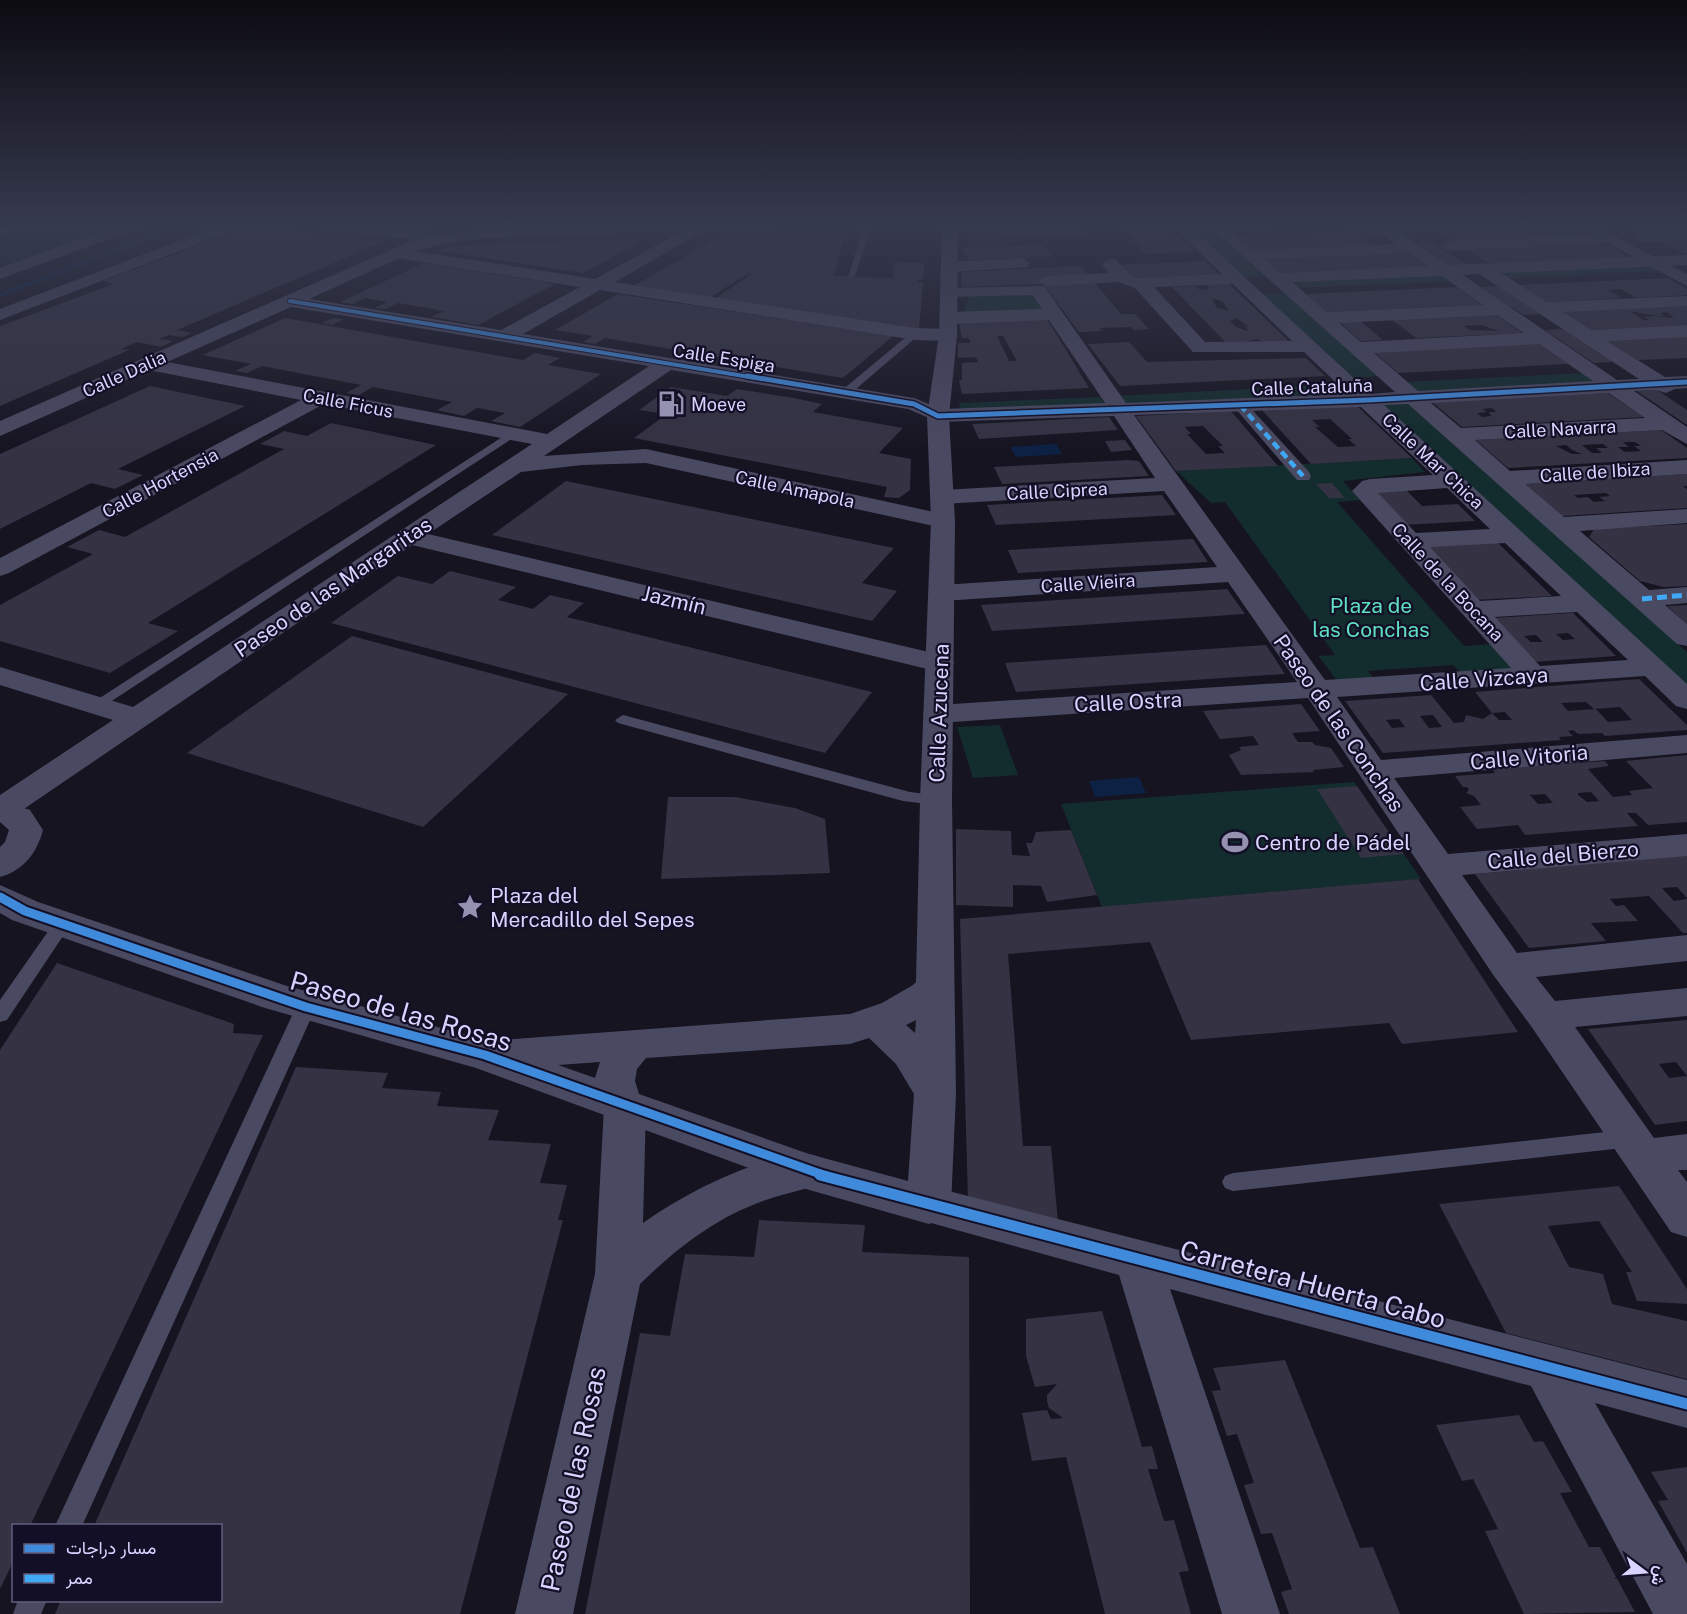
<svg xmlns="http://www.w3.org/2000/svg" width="1687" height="1614" viewBox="0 0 1687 1614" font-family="'Public Sans',Vazirmatn,sans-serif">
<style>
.green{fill:#132c2d}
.water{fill:#0d2144}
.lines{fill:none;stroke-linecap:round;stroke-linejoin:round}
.stream{fill:#0d2144;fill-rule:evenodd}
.building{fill:#343243;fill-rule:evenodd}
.service{fill:#4a4962;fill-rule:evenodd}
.pedestrian{fill:#4a4962;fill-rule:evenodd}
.minor{fill:#4a4962;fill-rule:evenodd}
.tertiary{fill:#4a4962;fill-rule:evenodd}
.quiet-far2{stroke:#3fa9f5;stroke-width:3;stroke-dasharray:7 3;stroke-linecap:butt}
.quiet-far1{stroke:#3fa9f5;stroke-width:4.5;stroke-dasharray:8 4.5;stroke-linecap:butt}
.quiet{stroke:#3fa9f5;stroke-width:5;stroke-dasharray:10 5;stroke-linecap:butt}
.cycleway-far3-casing{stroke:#130f26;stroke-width:6}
.cycleway-far2-casing{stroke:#130f26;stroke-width:8}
.cycleway-far1-casing{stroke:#130f26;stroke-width:13}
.cycleway-casing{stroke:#130f26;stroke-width:15}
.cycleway-far3{stroke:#408adc;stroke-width:4}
.cycleway-far2{stroke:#408adc;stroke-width:5}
.cycleway-far1{stroke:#408adc;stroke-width:9}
.cycleway{stroke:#408adc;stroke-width:11}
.labels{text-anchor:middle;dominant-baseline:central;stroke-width:4.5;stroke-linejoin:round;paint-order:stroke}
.far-street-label{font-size:18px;fill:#d9d4ff;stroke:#130f26}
.far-poi-label{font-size:18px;fill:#d9d4ff;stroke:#130f26;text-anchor:start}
.street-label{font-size:21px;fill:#d9d4ff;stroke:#130f26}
.park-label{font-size:21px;fill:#5fe0c0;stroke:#130f26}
.poi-label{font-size:21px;fill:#d9d4ff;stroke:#130f26;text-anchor:start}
.near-street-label{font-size:26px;fill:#d9d4ff;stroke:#130f26}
</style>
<rect width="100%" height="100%" fill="#161421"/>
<path class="green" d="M29 223H123L0 270V234Z
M1185 223H1205L1264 276 1243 277Z
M1647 264 1660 271 1507 278 1496 271Z
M1442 273 1453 281 1294 288 1284 280Z
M1035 291 1048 311 962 315 970 294Z
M1284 293 1378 376 1352 378 1262 294Z
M1587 373 1602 383 1414 392 1402 382Z
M1341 384 1350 394 1123 405 1116 396Z
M1100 397 1106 406 961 414 959 403Z
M1381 403H1407L1687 652V687Z
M1412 458 1425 472 1343 481 1360 500 1337 502 1464 646 1494 644 1518 668 1461 673 1453 665 1368 671 1375 680 1339 683 1318 656 1335 655 1225 502 1211 503 1176 471Z
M1000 725 1018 775 973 778 957 727Z
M1354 782 1421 879 1102 907 1061 804Z"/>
<path class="water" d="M1056 444 1062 454 1016 457 1010 447Z
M1139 777 1146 793 1095 797 1089 781Z"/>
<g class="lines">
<path class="stream" d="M184 223H190L0 297V293Z"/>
</g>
<path class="building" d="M403 223H441L436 228 421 230Z
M508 223H603V225L526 227Z
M1073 223 1074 227 1085 235 969 240 966 231 958 225Z
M1116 223H1130L1134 227H1142L1138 223 1146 226H1155L1151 223H1163L1195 252 1146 254 1132 240H1135Z
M1223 223H1318L1321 225 1231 229Z
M1387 223H1403L1413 230H1398Z
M1566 223 1591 236 1455 242 1433 228 1500 225 1505 228H1521L1515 224Z
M1626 223H1657L1662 225H1657L1651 227 1654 228 1669 225 1665 223H1687V232L1647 234Z
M253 225 383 242 177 330 192 333 182 337 168 335 159 339 173 341 161 347 137 342 121 349 129 350 0 406V326L114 284 103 281Z
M1376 230 1386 237 1362 238 1373 245 1255 250 1238 236Z
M822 233 843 238 834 276 893 278 895 262 924 263 923 279H918V282H923L919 329 716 298 752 274H747L711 297 635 285 715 240Z
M1687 239V255L1661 241Z
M633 240 642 241 583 273 440 251 448 247 513 243Z
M1416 242H1431L1467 265 1451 266Z
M1603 243 1631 258 1490 264 1465 249Z
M1043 245 1052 256 969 260 962 248Z
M1407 252 1429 267 1282 273 1263 258Z
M1205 261 1219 274 1129 278 1118 265Z
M424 263 532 280 555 284 478 325 431 317 444 311 398 303 386 309 375 308 388 302 365 298 352 304 340 302Z
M1081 266 1088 275 1045 284 961 287 962 272Z
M1668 278 1687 289V295L1636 298 1621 289 1608 290 1622 298 1547 302 1520 285Z
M1094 282 1121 314H1135L1149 329 1134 330 1131 327 1099 328 1102 331 1079 332 1043 284Z
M1229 284 1292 344 1267 345 1257 339 1230 347 1172 287 1196 286 1198 289 1208 290 1206 289 1210 288 1206 285ZM1211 298 1222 301 1229 311 1217 308ZM1236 318 1249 327H1245L1249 331 1236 327 1230 321Z
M1498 286 1541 314 1523 315 1513 308H1521L1510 307 1481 287Z
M1457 287 1482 305 1327 312 1306 294Z
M618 294 893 336 843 378 605 338 595 344 583 342 593 336 555 330Z
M1687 305V325L1590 330 1560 311ZM1630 311 1658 316H1665L1660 313 1667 312 1674 318 1653 316 1644 317 1649 320H1643Z
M1495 314 1523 333 1416 338 1391 319ZM1482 325 1499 331 1470 330 1464 326Z
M285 318 523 360 535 353 560 358 548 365 601 374 520 427 491 421 505 413 477 408 464 416 437 410 452 402 373 387 359 395 346 393 361 385 262 366 247 373 235 371 251 364 203 355Z
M333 318 344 319 332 325 322 323Z
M1047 319 1089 388 962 394 959 380H962V363L978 362 976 357 958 358V343H971L968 338H962L959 323ZM997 336H1003L1017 361H1009Z
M1359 320 1383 340 1361 341 1338 321Z
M1564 329 1613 362 1594 363 1545 330Z
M1687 335V358L1638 360 1605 340Z
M1129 342 1147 362 1306 358 1325 376 1120 386 1088 344Z
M1537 343 1568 364 1398 373 1373 351Z
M150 386 245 406 118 469 143 475 115 489 91 483 0 529V454Z
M671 387 727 396 737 389 794 398 822 404 813 412 903 428 879 453 911 459 910 490 899 498 884 497 887 487 634 438 667 414 639 410Z
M1657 390 1687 410V425L1637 391Z
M1608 393 1644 417 1462 427 1432 402ZM1492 408 1496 412H1489L1491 416 1482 417 1477 413 1487 412 1483 409Z
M1355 404 1412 458 1311 464 1261 409ZM1330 419 1352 439H1348L1356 446 1338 447 1315 427H1320L1312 420Z
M1231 411 1278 466 1176 471 1136 416ZM1203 426 1223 446H1218L1225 453 1206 454 1187 434H1191L1185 427Z
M1109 417 1118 430 979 439 972 424Z
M331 423 436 445 148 623 178 631 110 673 0 641V605L93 554 67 547 99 530 125 537 284 449 260 444 284 431 307 436Z
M1661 430 1687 448V458L1508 468 1476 440ZM1623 442H1635L1641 446H1634L1641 451 1625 452 1618 447H1629ZM1603 444 1608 448H1596L1602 453H1592L1582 445ZM1566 445 1572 450 1582 454H1572L1556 446Z
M1125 440 1132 450 1111 452 1105 441Z
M1128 460 1139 461 1149 476 1002 484 994 467Z
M1687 474V486H1683L1687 489V508L1562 516 1524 484ZM1606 493 1610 496 1599 497 1605 501 1594 502 1588 497 1578 498 1574 495Z
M566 481 894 548 862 583 897 591 872 621 492 535Z
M1332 483 1345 498H1329L1316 484Z
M1406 490 1422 506 1458 504 1475 521 1403 525 1373 492Z
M1162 495 1176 515 996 525 987 505Z
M1687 524V586L1663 587 1640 581 1589 537 1594 529Z
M1193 539 1208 562 1018 573 1008 550Z
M1495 540 1552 596 1473 600 1421 545Z
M450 571 516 587 498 600 533 609 550 595 584 603 567 617 872 692 825 753 331 623 398 576 432 584Z
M1227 589 1245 614 992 631 981 605Z
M1687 605V624L1667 606Z
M1573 613 1616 656 1534 662 1492 618ZM1568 633 1575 639 1563 640 1556 634ZM1536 635 1543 642H1531L1524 636Z
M352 636 568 694 423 827 187 753Z
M1266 645 1285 674 1016 692 1005 663Z
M1639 679 1687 725V730L1605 736 1602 733 1578 734 1573 730 1568 731 1573 736 1559 737 1561 740 1383 753 1345 701 1431 695 1454 723 1464 722 1466 715 1483 719 1492 713 1499 720H1512L1505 712 1492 713 1475 692ZM1586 702 1594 709 1620 707 1632 720 1608 722 1596 709 1568 711 1561 703ZM1433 715 1442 727 1429 728 1420 716ZM1399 719 1405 727 1392 728 1386 720Z
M1301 704 1320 731 1292 733 1298 742H1312L1315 745 1331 748 1344 767 1313 770 1314 772 1241 775 1229 755 1241 750 1239 747 1259 745 1253 736 1220 739 1203 711Z
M1687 755V822L1648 825 1636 813H1627L1638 826 1525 835 1518 825 1477 829 1460 807 1481 805 1474 796 1466 793 1469 790 1467 787H1463L1455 776 1495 773 1492 769 1605 761 1609 766 1588 769 1613 797 1632 795 1629 791 1653 788 1626 761ZM1591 792 1599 801 1587 802 1578 795V793ZM1545 794 1553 803 1538 804 1530 795Z
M1357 786 1404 854 1361 858 1317 789Z
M668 797H735L795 808 825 819 830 873 661 879Z
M956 829 1011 831 1012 855 1030 856 1026 843H1032L1036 832 1071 830 1097 895 1047 902 1041 886 1013 885V907L956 905Z
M1687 855V898L1677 887 1662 888 1674 901 1687 899V933H1683L1649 896 1610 899 1616 906 1624 905 1638 921 1591 923 1606 941 1529 948 1475 874Z
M1418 879 1518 1032 1402 1044 1389 1023 1191 1040 1150 942 1008 954 1023 1146H1051L1058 1222 968 1200 960 919Z
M57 963 234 1024 233 1033 263 1035 30 1526H14V1560L0 1589V1050Z
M1687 1020V1076L1676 1062 1659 1064 1669 1078 1687 1076V1121L1655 1125 1588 1029Z
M296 1067 388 1073 382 1088 441 1092 437 1106 499 1110 488 1140 551 1144 540 1183 567 1185 558 1220H563L460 1614H55L61 1600H220V1526H94Z
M1619 1186 1687 1289V1304L1637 1301 1626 1272H1632L1599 1221 1548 1226 1569 1267 1603 1274 1612 1304 1687 1321V1379L1506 1333 1439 1204Z
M759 1220 865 1225 862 1252 969 1257 970 1614H585L640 1333 670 1336 685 1254 754 1257Z
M1102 1311 1142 1447 1152 1446 1158 1469H1148L1164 1521 1174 1520 1189 1571 1179 1572 1191 1614H1105L1066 1457 1032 1461 1022 1413 1047 1410 1051 1419 1063 1418 1049 1408 1047 1401V1395L1057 1384 1035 1387 1026 1356V1319Z
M1285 1360 1360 1548 1373 1547 1400 1614H1289L1281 1592 1292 1589 1272 1533 1261 1534 1244 1485 1254 1483 1237 1434 1227 1436 1212 1391 1221 1390 1213 1368Z
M1519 1415 1534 1442 1543 1441 1572 1492 1560 1493 1589 1547H1600L1635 1612 1524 1614 1485 1531 1498 1529 1473 1479 1462 1481 1436 1425Z
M1687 1467V1553L1658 1501 1668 1500 1651 1472Z"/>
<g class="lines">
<path class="service" d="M864 225 871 227 855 276 848 278Z
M912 332 920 334 849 395H841V391Z
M510 432 519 434 101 708H91L89 705Z
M623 715 910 792 942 796 944 800 936 805 903 801 618 723 615 720Z
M62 918 68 920 71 924 7 1020 0 1022V1000L56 920Z
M306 1000 313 1002 316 1007 82 1526H55L296 1007 299 1002Z
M1632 1129 1640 1132 1643 1138 1640 1144 1632 1147 1233 1191 1225 1188 1222 1182 1225 1176 1233 1173Z
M18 1600H47L41 1614H13Z"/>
<path class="pedestrian" d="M1240 400 1245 402 1309 472 1311 476 1309 480H1297L1235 408 1232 405Z"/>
<path class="minor" d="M125 223H147L144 226 0 279V268Z
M226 223H247L244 226 0 320V309Z
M314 223H355L439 235 518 226 780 223 772 228 705 230 615 282 915 328 948 329 957 335 948 341 915 340 600 290 523 334 914 398 941 409 1105 403 1049 320 948 324 939 318 948 312 1042 309 1033 295 943 297 940 293 943 289 949 288 1044 286 1126 403 1348 394 1304 352H1193L1135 288 1118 282 1047 286 1038 281 1047 276 1109 273 1102 264 1110 259 1116 260 1134 278 1222 274 1169 223H1186L1371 394 1395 392 1206 223H1223L1254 250 1396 244 1368 223H1386L1449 265 1687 255V265L1501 273 1547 302 1687 296V306L1563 312 1591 330 1687 325V337L1607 341 1665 377 1687 376V388L1675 389 1666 393 1656 390 1634 391 1687 427V444L1662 430 1475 440 1510 471 1687 460V474L1525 484 1564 517 1687 509V523L1580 531 1649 590 1687 587V603L1665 605 1687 624V646L1677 644 1408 404 1384 405 1687 684V709L1676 706 1645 676 1337 697 1381 760 1687 735V753L1394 778 1448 854 1687 834V856L1462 875 1517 953 1687 935V961L1536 977 1555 1001 1687 988V1016L1575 1027 1654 1138 1687 1134V1170H1678L1687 1182V1237L1671 1232 1531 1026 1494 976 1308 698 938 723 927 720 923 714 927 708 938 705 1297 682 1228 582 942 601 933 599 929 593 933 587 942 585 1217 567 1164 491 943 504 935 502 931 497 935 492 943 490 1155 478 1114 416 938 422 908 409 671 370 544 456 646 449 943 514 952 516 955 521 952 526 943 528 646 463 582 465 521 472 428 534 950 657 954 663 950 669 940 672 412 545 12 817 0 820V795L113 720 0 685V667L133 707 532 444 324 404 9 573 0 576V558L301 400 149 370 0 436V421L413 240 322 228ZM684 230 595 279 415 251 457 241 518 236ZM1409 253 1428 266 1281 273 1265 259ZM399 258 402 259 580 287 501 330 309 299ZM1479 274 1639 379 1617 380 1463 275ZM1442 276 1483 305 1327 312 1292 282ZM1233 284 1292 341 1205 342 1154 287ZM291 307 649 366 547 434 167 362ZM1497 315 1524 333 1361 342 1339 323ZM1539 344 1593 381 1418 391 1374 353ZM1609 393 1645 418 1461 428 1431 403ZM1361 407 1433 475 1370 479 1362 481 1352 491 1511 668 1325 680 1134 415ZM1447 488 1490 529 1416 533 1378 493ZM1505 543 1561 596 1480 601 1430 547ZM1577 612 1628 660 1540 666 1495 617Z
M1410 223H1474L1466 228 1416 230 1410 228Z
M1687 230V240L1644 242 1636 237 1644 232Z
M1609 234 1617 239 1615 242 1448 251 1440 246 1448 241Z
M1022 258 1030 263 1028 267 949 272 941 267 949 262Z
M625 1091 640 1095 646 1107 643 1223C683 1194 754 1158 804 1154 809 1153 816 1156 822 1158L828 1171 822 1184C802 1190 782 1194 763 1201 715 1218 676 1249 640 1284L573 1614H515L595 1274 604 1107 610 1095Z
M929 1186 1687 1380V1428L1595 1403 1687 1564V1614H1653L1531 1386 1170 1289 1280 1614H1222L1119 1275 913 1218 907 1205 913 1192Z"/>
<path class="tertiary" d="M942 223H958L957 335 949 416 955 521 952 800 956 1094 951 1205 945 1218 929 1224 806 1189 476 1068 265 1008 12 920 0 913V885L38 902 287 986 489 1041 850 1014 882 1003 913 985 916 982 920 800 931 521 927 416 939 335ZM916 1020 915 1033 906 1025ZM869 1038 896 1064 914 1094 908 1181 809 1154 639 1094 635 1081 637 1069 646 1058 850 1044ZM600 1062 595 1078 558 1065Z
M1571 223H1590L1687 274V286Z
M0 800 30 810 43 830C37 853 23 871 0 877V847L5 842 9 830 0 822Z"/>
<path class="quiet-far2" d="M0 232 24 223"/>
<path class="quiet-far1" d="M1240 405 1303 476"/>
<path class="quiet" d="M1642 599 1687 595"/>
<g class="cycleway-far3-casing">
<path id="cycleway-far3" d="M290 301 756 378"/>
</g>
<g class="cycleway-far2-casing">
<path id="cycleway-far2" d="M747 376 914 404 938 416 1368 400 1687 382"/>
</g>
<g class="cycleway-far1-casing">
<path id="cycleway-far1" d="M0 897 25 911 306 1007 485 1055 826 1176"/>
</g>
<g class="cycleway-casing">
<path id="cycleway" d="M820 1175 1687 1404"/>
</g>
<use href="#cycleway-far3" class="cycleway-far3"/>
<use href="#cycleway-far2" class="cycleway-far2"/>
<use href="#cycleway-far1" class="cycleway-far1"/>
<use href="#cycleway" class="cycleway"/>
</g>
<linearGradient id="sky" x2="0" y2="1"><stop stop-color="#0c0b12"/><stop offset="0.5" stop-color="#363a4e"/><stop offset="1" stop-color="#363a4e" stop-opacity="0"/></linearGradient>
<rect width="1687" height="449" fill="url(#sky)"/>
<defs>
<g id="fuel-bare" transform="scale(2.07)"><path d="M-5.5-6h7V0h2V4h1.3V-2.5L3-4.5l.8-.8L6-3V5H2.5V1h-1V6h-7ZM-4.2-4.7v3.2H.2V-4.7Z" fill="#9591b1" stroke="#130f26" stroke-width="2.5" paint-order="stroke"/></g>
<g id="stadium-bare" transform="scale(2.07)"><path d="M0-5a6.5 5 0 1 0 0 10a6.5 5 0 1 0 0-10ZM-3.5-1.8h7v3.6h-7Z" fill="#9591b1" stroke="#130f26" stroke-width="2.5" paint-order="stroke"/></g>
<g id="sight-bare" transform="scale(2.07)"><path d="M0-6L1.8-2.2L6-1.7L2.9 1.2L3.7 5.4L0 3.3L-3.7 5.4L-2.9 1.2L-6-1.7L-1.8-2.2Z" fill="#9591b1" stroke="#130f26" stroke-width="2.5" paint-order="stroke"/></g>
</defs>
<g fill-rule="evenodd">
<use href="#fuel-bare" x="671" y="404"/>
<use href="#stadium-bare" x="1235" y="842"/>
<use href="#sight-bare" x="470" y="907"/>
</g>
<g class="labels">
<g class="far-street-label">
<text transform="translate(724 358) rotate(9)">Calle Espiga</text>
<text transform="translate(124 374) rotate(-24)">Calle Dalia</text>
<text transform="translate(1312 387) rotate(-2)">Calle Cataluña</text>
<text transform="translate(348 403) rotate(11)">Calle Ficus</text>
<text transform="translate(1560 429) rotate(-3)">Calle Navarra</text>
<text transform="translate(1433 461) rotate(43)">Calle Mar Chica</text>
<text transform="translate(1595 472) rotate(-4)">Calle de Ibiza</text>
<text transform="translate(160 483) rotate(-28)">Calle Hortensia</text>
<text transform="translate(795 489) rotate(12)">Calle Amapola</text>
<text transform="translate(1057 491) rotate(-3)">Calle Ciprea</text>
<text transform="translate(1448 582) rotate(47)">Calle de la Bocana</text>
<text transform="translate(1088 583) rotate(-4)">Calle Vieira</text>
</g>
<g class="far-poi-label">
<text x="691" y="404">Moeve</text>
</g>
<g class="street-label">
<text transform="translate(333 587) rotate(-34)">Paseo de las Margaritas</text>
<text transform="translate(674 600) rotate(13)">Jazmín</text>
<text transform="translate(1484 679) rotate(-4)">Calle Vizcaya</text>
<text transform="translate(1128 702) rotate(-3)">Calle Ostra</text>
<text transform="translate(939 713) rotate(-88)">Calle Azucena</text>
<text transform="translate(1339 723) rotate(55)">Paseo de las Conchas</text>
<text transform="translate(1529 757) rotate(-5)">Calle Vitoria</text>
<text transform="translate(1563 855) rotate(-5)">Calle del Bierzo</text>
</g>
<g class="park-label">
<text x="1371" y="605">Plaza de<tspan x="1371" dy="24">las Conchas</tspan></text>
</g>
<g class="poi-label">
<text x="1255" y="842">Centro de Pádel</text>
<text x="490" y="895">Plaza del<tspan x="490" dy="24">Mercadillo del Sepes</tspan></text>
</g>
<g class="near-street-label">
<text transform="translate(401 1011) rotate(16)">Paseo de las Rosas</text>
<text transform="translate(1313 1284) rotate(15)">Carretera Huerta Cabo</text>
<text transform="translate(573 1479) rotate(-78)">Paseo de las Rosas</text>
</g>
</g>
<rect x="12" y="1524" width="210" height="78" fill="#130f26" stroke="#625e7d" stroke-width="1.5"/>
<rect x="24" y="1544" width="30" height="9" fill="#408adc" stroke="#625e7d" stroke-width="1.5"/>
<text x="66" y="1554" font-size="18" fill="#d9d4ff">مسار دراجات</text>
<rect x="24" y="1574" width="30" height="9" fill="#3fa9f5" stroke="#625e7d" stroke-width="1.5"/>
<text x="66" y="1584" font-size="18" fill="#d9d4ff">ممر</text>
<g transform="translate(1645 1572) rotate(106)" stroke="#130f26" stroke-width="4.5" paint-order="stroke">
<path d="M0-4.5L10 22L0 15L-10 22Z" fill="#d9d4ff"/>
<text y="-9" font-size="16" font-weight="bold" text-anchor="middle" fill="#d9d4ff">ش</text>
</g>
</svg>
